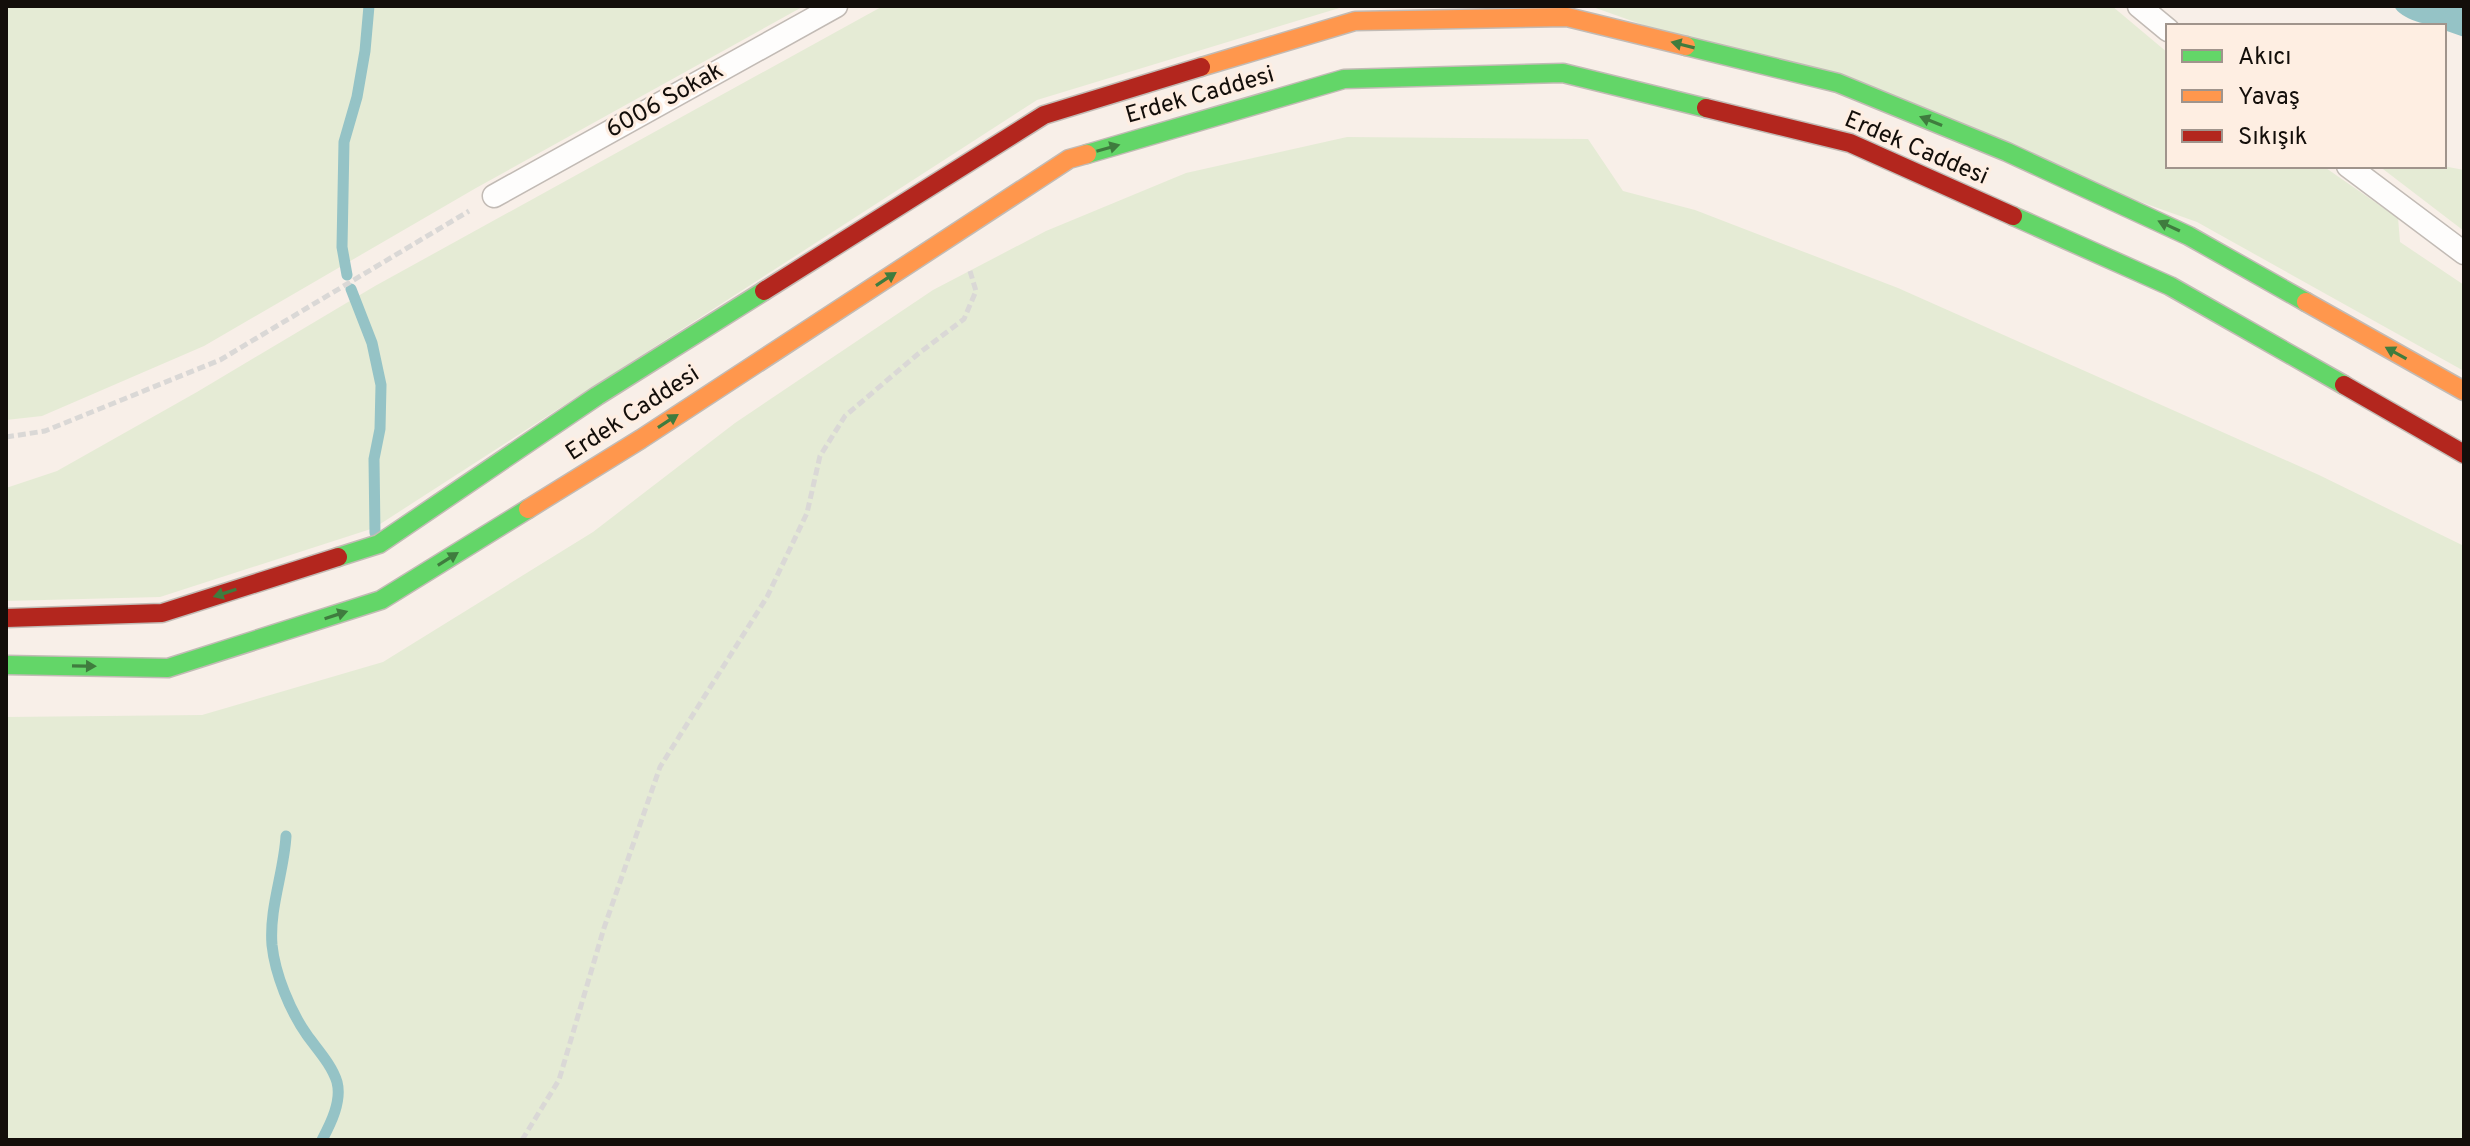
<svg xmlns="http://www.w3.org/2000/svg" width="2470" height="1146" viewBox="0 0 2470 1146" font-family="Overpass,sans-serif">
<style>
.green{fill:#e5ebd5}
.water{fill:#95c3c6}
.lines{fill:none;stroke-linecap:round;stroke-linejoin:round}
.stream{stroke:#95c3c6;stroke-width:11}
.lane-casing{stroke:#c2bbb5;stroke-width:25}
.fast-casing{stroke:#c2bbb5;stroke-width:21}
.slow-casing{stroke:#c2bbb5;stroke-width:21}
.jam-casing{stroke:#c2bbb5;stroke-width:21}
.path{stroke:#dad8d6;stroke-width:5;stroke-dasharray:8 4;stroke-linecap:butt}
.lane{stroke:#fefdfc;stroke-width:22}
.fast{stroke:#63d668;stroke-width:18}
.slow{stroke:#ff974d;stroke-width:18}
.jam{stroke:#b3261e;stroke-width:18}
.oneway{fill:#3f7c3e}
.labels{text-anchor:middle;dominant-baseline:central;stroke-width:6;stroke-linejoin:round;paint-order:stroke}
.street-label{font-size:24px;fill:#130e0a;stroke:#feeee2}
</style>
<rect width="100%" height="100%" fill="#f8efe8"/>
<path class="green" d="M6 6H804L476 188 204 346 42 416 6 420Z
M883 6H1346L1037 100 374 528 160 597 6 601V488L57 471 197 392 375 286Z
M1590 6H2112L2168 53V166H2323L2398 218 2400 242 2464 285V371L2197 222Z
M1347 137 1588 139 1623 191 1695 210 1898 288 2319 475 2464 546V1140H6V717L202 715 383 662 593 532 735 423 933 290 1046 231 1186 173Z
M2379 166H2443L2464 170V231Z"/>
<path class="water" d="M2394 6H2464V37L2444 30V26C2429 26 2401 20 2394 6Z"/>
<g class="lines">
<path class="stream" d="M347 275 342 247 344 142 357 97 365 51 369 6
M351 289 372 343 381 385 380 429 374 459 375 533
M286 836C284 872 269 908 272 945 275 974 290 1011 307 1035 317 1049 332 1065 337 1082 342 1101 331 1123 322 1140"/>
<g class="lane-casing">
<path id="lane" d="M2139 6 2168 30
M2348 166 2464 253
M494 196 836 6"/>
</g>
<g class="fast-casing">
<path id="fast" d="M1686 46 1838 83 2007 152 2189 236 2306 302
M1087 154 1344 79 1563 73 1706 108
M2013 216 2170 286 2344 385
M338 557 379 544 597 396 764 291
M6 665 168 668 381 600 528 509"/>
</g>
<g class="slow-casing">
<path id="slow" d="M1201 67 1355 21 1567 17 1686 46
M2306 302 2464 391
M528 509 641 439 1069 159 1087 154"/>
</g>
<g class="jam-casing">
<path id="jam" d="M1706 108 1850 143 2013 216
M764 291 1044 115 1201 67
M2344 385 2464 454
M6 618 162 613 338 557"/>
</g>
<path class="path" d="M6 437 45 431 220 360 469 211
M522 1140 559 1080 604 928 660 767 767 597 807 513 820 456 845 416 918 354 964 319 976 291 970 271"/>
<use href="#lane" class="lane"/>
<use href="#fast" class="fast"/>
<use href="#slow" class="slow"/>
<use href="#jam" class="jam"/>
</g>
<defs><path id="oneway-solid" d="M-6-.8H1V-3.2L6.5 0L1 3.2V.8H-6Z" transform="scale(2)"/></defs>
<g class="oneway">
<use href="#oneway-solid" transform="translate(1683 45) rotate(-166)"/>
<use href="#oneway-solid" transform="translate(1931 121) rotate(-158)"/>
<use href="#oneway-solid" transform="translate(1108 148) rotate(-16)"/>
<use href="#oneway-solid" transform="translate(2169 226) rotate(-155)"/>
<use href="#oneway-solid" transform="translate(886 279) rotate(-33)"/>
<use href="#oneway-solid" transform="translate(2396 353) rotate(-151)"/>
<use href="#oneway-solid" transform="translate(668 421) rotate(-33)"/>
<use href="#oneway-solid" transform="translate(448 559) rotate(-32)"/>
<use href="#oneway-solid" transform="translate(225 593) rotate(162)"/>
<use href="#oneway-solid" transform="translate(336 615) rotate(-18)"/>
<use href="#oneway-solid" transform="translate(84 666) rotate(1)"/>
</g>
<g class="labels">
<g class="street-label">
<text transform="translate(1200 96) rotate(-16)">Erdek Caddesi</text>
<text transform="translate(665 101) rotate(-29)">6006 Sokak</text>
<text transform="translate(1916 149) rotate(23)">Erdek Caddesi</text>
<text transform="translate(633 414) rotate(-33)">Erdek Caddesi</text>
</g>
</g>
<rect width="2470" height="1146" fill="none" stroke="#130e0a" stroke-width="16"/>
<rect x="2166" y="24" width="280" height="144" fill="#feeee2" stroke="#a0948c" stroke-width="2"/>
<rect x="2182" y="50" width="40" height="12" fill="#63d668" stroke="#a0948c" stroke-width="2"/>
<text x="2238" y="64" font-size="24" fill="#130e0a">Akıcı</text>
<rect x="2182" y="90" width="40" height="12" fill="#ff974d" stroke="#a0948c" stroke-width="2"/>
<text x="2238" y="104" font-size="24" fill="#130e0a">Yavaş</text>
<rect x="2182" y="130" width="40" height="12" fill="#b3261e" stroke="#a0948c" stroke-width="2"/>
<text x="2238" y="144" font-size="24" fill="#130e0a">Sıkışık</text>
</svg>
